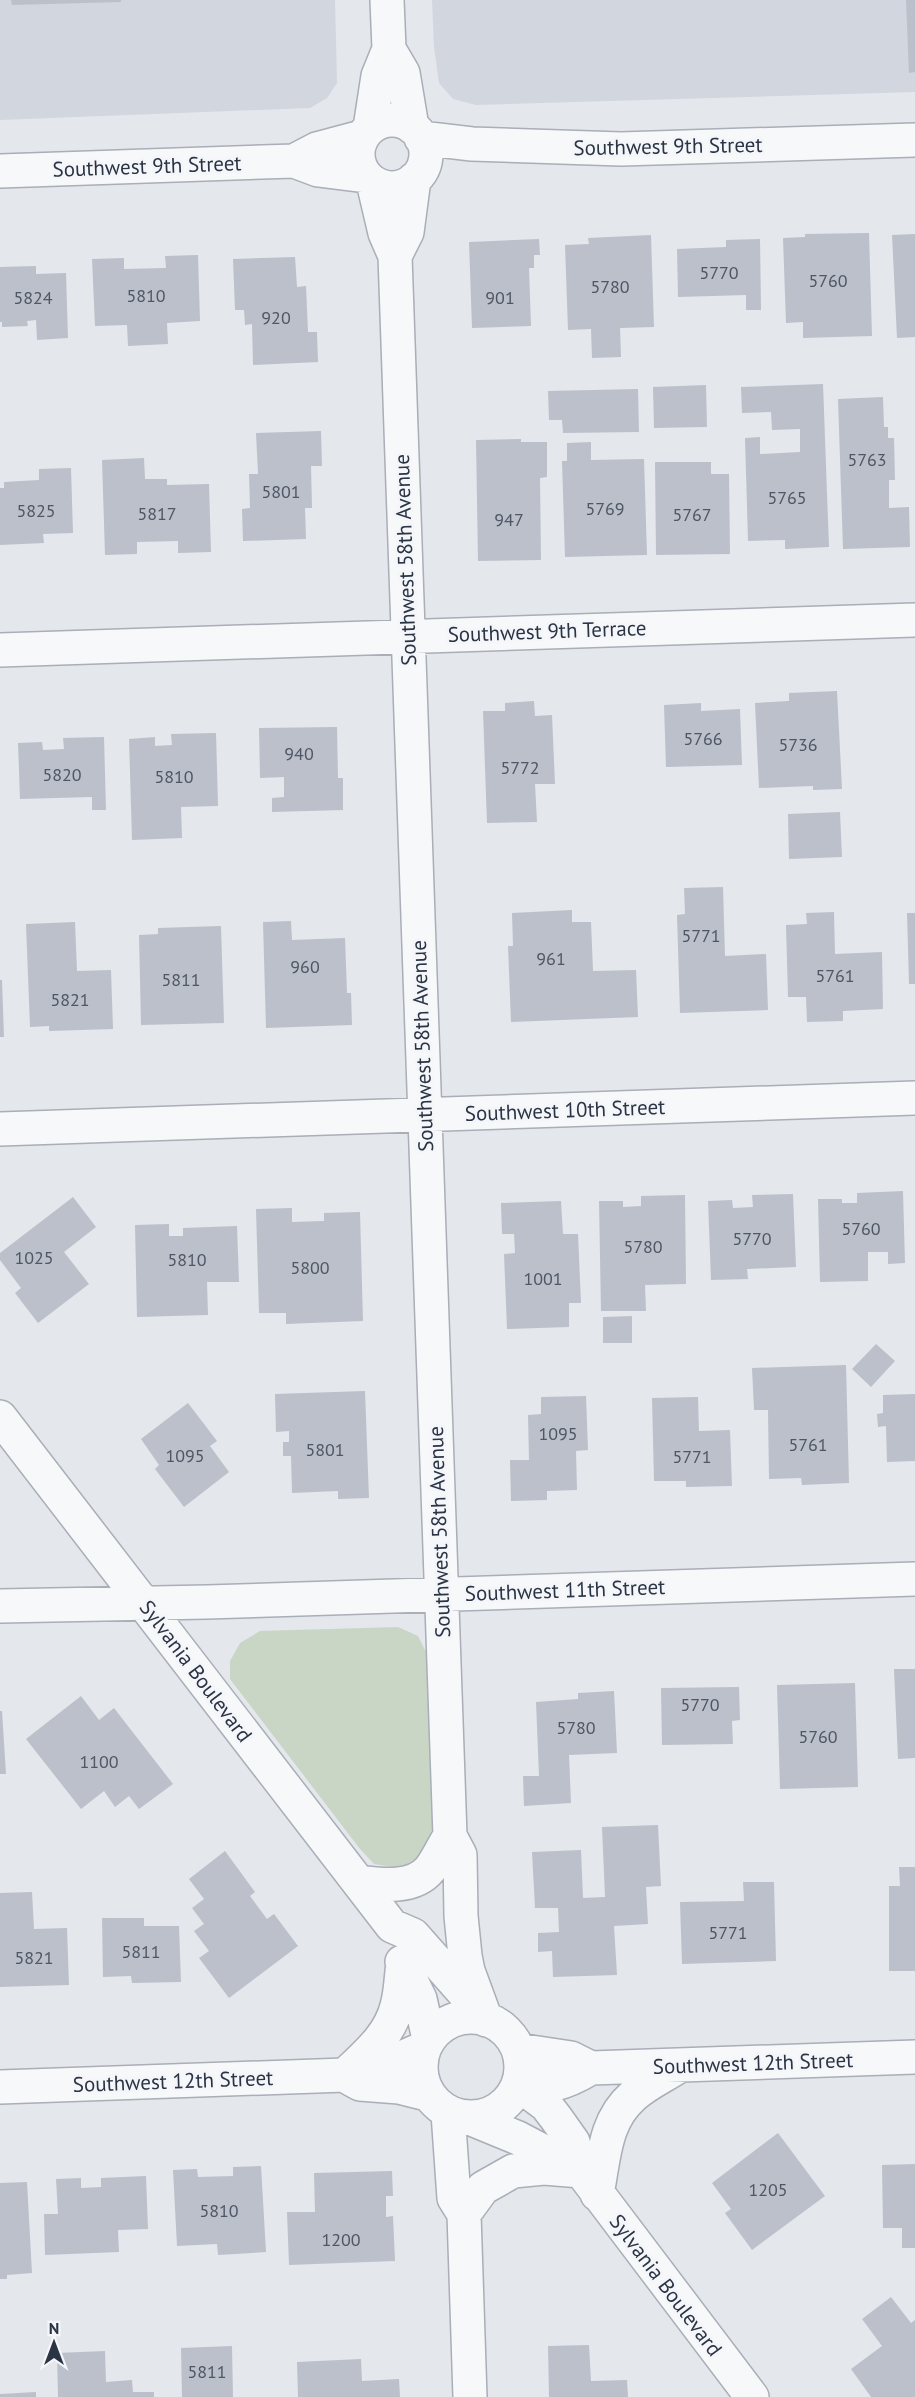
<svg xmlns="http://www.w3.org/2000/svg" width="915" height="2397" viewBox="0 0 915 2397" font-family="'PT Sans',sans-serif">
<style>
.built{fill:#d2d6de}
.grass{fill:#c9d6c5}
.building{fill:#bbc0ca}
.lines{fill:none;stroke-linecap:round;stroke-linejoin:round}
.minor-casing{stroke:#a9aeb7;stroke-width:36}
.minor{stroke:#f7f8fa;stroke-width:33}
.labels{text-anchor:middle;dominant-baseline:central;stroke-width:6;stroke-linejoin:round;paint-order:stroke}
.number-label{font-size:18px;fill:#4f5766}
.street-label{font-size:21px;fill:#2b3445;stroke:#f4f6f9}
</style>
<rect width="100%" height="100%" fill="#e4e7ec"/>
<path class="built" d="M0 0H335L337 83 327 98 310 108 0 120Z
M432 0H915V92L476 105 453 99 439 83 434 47Z"/>
<path class="grass" d="M398 1627 418 1636 427 1654 433 1837 420 1857 398 1868 374 1864 360 1849 230 1679V1661L240 1643 260 1631Z"/>
<path class="building" d="M11 0H121V2L12 5Z
M906 0H915V72L909 73Z
M869 233 872 336 803 338V322L786 323 783 238 805 237V234Z
M915 234V337L897 338 892 235Z
M651 235 654 327 620 328 621 357 592 358 591 329 568 330 565 245 589 244 588 238Z
M539 239 540 255H534V268H529L531 326 472 328 469 242Z
M760 239 761 310H746V295L678 297 677 249 726 247V240Z
M198 255 200 321 167 323 168 344 128 346 127 325 95 326 92 259 124 258V269L166 268 165 256Z
M295 257 297 287 306 286 308 332H317L318 362 253 365 252 324 245 325 244 310H235L233 259Z
M36 266V274L66 273 68 338 37 340 36 320 27 321 28 326 2 327V322H0V267Z
M823 384 829 547 785 549V540L748 541 745 438 760 437V454L800 452V429L772 430 771 412 742 413 741 387Z
M706 385 707 427 654 428 653 387Z
M638 389 639 432 563 433 562 420H549L548 391Z
M883 397 884 427H888V438H894L895 480H889V508L909 507 910 547 843 549 838 399Z
M321 431 322 466H311L312 508H305L306 539 243 541 242 509 250 508 249 474H258L256 433Z
M521 439V442H547V477L540 478 541 560 478 561 476 440Z
M591 442V460L644 459 647 555 565 557 562 461H567V443Z
M144 458 145 479H167V485L209 484 211 552 178 553V541L137 542V554L105 555 102 460Z
M655 462H711V474H729L730 554 656 555Z
M71 468 73 533 43 534 44 543 0 545V488H4V482L39 480V469Z
M837 691 842 789 813 790V786L759 788 755 703 789 701V693Z
M534 701 535 716 552 715 555 784H535L537 822 487 823 483 711H505V703Z
M701 703V711L740 709 742 765 666 767 664 705Z
M337 727 338 778H343V810L272 812V798L284 797V777L260 778 259 728Z
M216 733 218 806 181 807 182 838 132 840 129 739 155 737V746L172 745 171 734Z
M104 737 106 810H92V797L20 799 18 743 42 742 43 750 64 749 63 738Z
M840 812 842 857 789 859 788 814Z
M723 887 725 956 766 954 768 1010 680 1013 677 915 685 914 684 888Z
M572 910V922H591L593 971 636 970 638 1017 511 1022 508 946H513L512 913Z
M834 912 835 954 882 952 883 1009 843 1011V1021L807 1022 806 997H788L786 925 807 924 806 913Z
M907 913H915V984H909Z
M291 921 292 940 345 938 347 993H351L352 1025 266 1028 263 922Z
M75 922 77 971 111 970 113 1029 49 1031V1026L30 1027 26 924Z
M221 926 224 1023 141 1025 139 935 158 934V928Z
M0 980H2L4 1037H0Z
M903 1191 905 1263 888 1264V1252H868V1281L820 1282 818 1199H842V1203H857V1193Z
M793 1194 796 1267 747 1269 748 1279 711 1280 708 1201 732 1200 733 1208 753 1207 752 1195Z
M685 1195 686 1284 645 1285 646 1311H601L599 1201H623V1207L641 1206V1196Z
M73 1197 96 1227 64 1252 89 1284 38 1323 15 1293 21 1288 0 1260V1253Z
M561 1201 563 1234H578L581 1303H569V1327L507 1329 504 1254 515 1253 514 1234H502L501 1203Z
M292 1208V1222L324 1221V1213L360 1212 363 1321 286 1324V1313H259L256 1209Z
M169 1224V1236H183V1228L237 1226 239 1282H207L208 1315 137 1317 135 1225Z
M632 1316V1343H603V1317Z
M876 1344 895 1361 871 1387 852 1369Z
M846 1365 849 1483 802 1485 801 1478 769 1479 768 1410H754L752 1368Z
M365 1391 369 1498 338 1499V1491L292 1493 291 1456H283V1442H289V1431L276 1432 275 1394Z
M915 1394V1461L887 1462 886 1426 878 1427 877 1414 883 1413V1395Z
M586 1396 588 1450 576 1451 577 1490 547 1491V1500L511 1501 510 1460H529L528 1415 541 1414V1397Z
M698 1397 699 1431 730 1430 732 1486 686 1487V1481H654L652 1398Z
M188 1403 217 1441 210 1446 229 1472 184 1507 155 1469 159 1465 141 1439Z
M894 1669H915V1758L898 1759Z
M855 1683 858 1787 780 1789 777 1685Z
M739 1687 740 1720 732 1721 733 1744 662 1745 661 1688Z
M614 1691 617 1753 569 1755 571 1803 524 1806 523 1776H539L536 1702 578 1699V1693Z
M81 1696 99 1720 114 1708 173 1784 139 1809 129 1796 115 1807 104 1791 81 1809 26 1739Z
M0 1711H2L6 1774H0Z
M658 1825 661 1886 646 1887 648 1924 614 1926 617 1975 553 1977 552 1951 538 1952V1933L559 1932 558 1908H535L532 1852 581 1850 583 1898 605 1897 602 1827Z
M225 1851 255 1892 250 1896 267 1919 274 1914 298 1946 229 1998 199 1958 209 1951 194 1931 204 1924 192 1908 204 1899 189 1879Z
M899 1867H915V1971H889V1886H900Z
M743 1882H774L776 1961 682 1964 680 1902 744 1901Z
M32 1892 34 1929 67 1928 69 1985 0 1987V1893Z
M102 1918H144V1926H179L181 1982 132 1983 131 1976 103 1977Z
M778 2133 825 2196 752 2250 725 2213 731 2209 712 2183Z
M915 2164V2248H902V2228H883L882 2165Z
M261 2166 266 2252 218 2255 217 2244 177 2246 173 2170 197 2169 198 2177 233 2176V2167Z
M392 2171 393 2196H386V2217L393 2216 395 2261 289 2265 287 2212H315L314 2173Z
M146 2176 148 2229 118 2230 119 2252 45 2255 44 2214H58L56 2179 81 2178V2188L101 2187V2178Z
M27 2182 32 2273 7 2275V2279H0V2183Z
M891 2297 911 2323 915 2320V2397H871L851 2369 882 2346 862 2319Z
M589 2345 591 2381 627 2380 628 2397H549L548 2346Z
M232 2346 233 2397H182L181 2348Z
M105 2351 106 2382 132 2380 133 2392H154V2397H58L57 2353Z
M361 2359 362 2381 399 2379 400 2397H298L297 2362Z
M36 2392V2397H0V2394Z"/>
<g class="lines">
<g class="minor-casing">
<path id="minor" d="M389 49 403 73 412 127
M358 154a34 34 0 1 1 68 0a34 34 0 1 1-68 0Z
M370 128 378 76 389 49 387 0
M421 138 472 144 621 149 915 140
M294 161 317 149 362 137
M0 171 294 161 318 170 366 176
M373 182 385 233 395 256 450 1836 460 1855 461 1916 465 1956 468 1971 486 2020
M395 256 407 232 414 179
M0 650 915 620
M0 1129 915 1098
M0 1417 392 1926 413 1935 474 2004
M0 1606 207 1602 915 1579
M359 1882C382 1885 414 1889 430 1869 438 1859 443 1846 450 1836
M402 1962 420 1999 429 2039
M421 2067a50 50 0 1 1 100 0a50 50 0 1 1-100 0Z
M518 2050 571 2058 591 2068
M346 2074C367 2054 390 2035 397 2006 401 1992 401 1977 403 1963
M349 2078 360 2084 399 2087 427 2094
M518 2084C552 2087 562 2085 591 2068L915 2057
M518 2084 546 2105 556 2118 573 2142 581 2171 752 2397
M0 2087 345 2075 392 2062 424 2048
M448 2113 454 2198 464 2214
M467 2117 518 2138 571 2166
M597 2194C604 2159 604 2121 633 2096 646 2084 664 2076 679 2066
M470 2397 464 2214 483 2188 513 2171 544 2168 581 2171"/>
</g>
<use href="#minor" class="minor"/>
</g>
<g class="labels">
<g class="number-label">
<text x="719" y="272">5770</text>
<text x="828" y="280">5760</text>
<text x="610" y="286">5780</text>
<text x="146" y="295">5810</text>
<text x="33" y="297">5824</text>
<text x="500" y="297">901</text>
<text x="276" y="317">920</text>
<text x="867" y="459">5763</text>
<text x="281" y="491">5801</text>
<text x="787" y="497">5765</text>
<text x="605" y="508">5769</text>
<text x="36" y="510">5825</text>
<text x="157" y="513">5817</text>
<text x="692" y="514">5767</text>
<text x="509" y="519">947</text>
<text x="703" y="738">5766</text>
<text x="798" y="744">5736</text>
<text x="299" y="753">940</text>
<text x="520" y="767">5772</text>
<text x="62" y="774">5820</text>
<text x="174" y="776">5810</text>
<text x="701" y="935">5771</text>
<text x="551" y="958">961</text>
<text x="305" y="966">960</text>
<text x="835" y="975">5761</text>
<text x="181" y="979">5811</text>
<text x="70" y="999">5821</text>
<text x="861" y="1228">5760</text>
<text x="752" y="1238">5770</text>
<text x="643" y="1246">5780</text>
<text x="34" y="1257">1025</text>
<text x="187" y="1259">5810</text>
<text x="310" y="1267">5800</text>
<text x="543" y="1278">1001</text>
<text x="558" y="1433">1095</text>
<text x="808" y="1444">5761</text>
<text x="325" y="1449">5801</text>
<text x="185" y="1455">1095</text>
<text x="692" y="1456">5771</text>
<text x="700" y="1704">5770</text>
<text x="576" y="1727">5780</text>
<text x="818" y="1736">5760</text>
<text x="99" y="1761">1100</text>
<text x="728" y="1932">5771</text>
<text x="141" y="1951">5811</text>
<text x="34" y="1957">5821</text>
<text x="768" y="2189">1205</text>
<text x="219" y="2210">5810</text>
<text x="341" y="2239">1200</text>
<text x="207" y="2371">5811</text>
</g>
<g class="street-label">
<text transform="translate(668 146) rotate(-1)">Southwest 9th Street</text>
<text transform="translate(147 166) rotate(-2)">Southwest 9th Street</text>
<text transform="translate(405 560) rotate(-92)">Southwest 58th Avenue</text>
<text transform="translate(547 631) rotate(-2)">Southwest 9th Terrace</text>
<text transform="translate(422 1046) rotate(-92)">Southwest 58th Avenue</text>
<text transform="translate(565 1110) rotate(-2)">Southwest 10th Street</text>
<text transform="translate(439 1532) rotate(-92)">Southwest 58th Avenue</text>
<text transform="translate(565 1590) rotate(-2)">Southwest 11th Street</text>
<text transform="translate(196 1671) rotate(53)">Sylvania Boulevard</text>
<text transform="translate(753 2063) rotate(-2)">Southwest 12th Street</text>
<text transform="translate(173 2081) rotate(-2)">Southwest 12th Street</text>
<text transform="translate(666 2285) rotate(53)">Sylvania Boulevard</text>
</g>
</g>
<g transform="translate(54 2343)" stroke="#f4f6f9" stroke-width="4.5" paint-order="stroke">
<path d="M0-4.5L10 22L0 15L-10 22Z" fill="#2b3445"/>
<text y="-9" font-size="16" font-weight="bold" text-anchor="middle" fill="#2b3445">N</text>
</g>
</svg>
